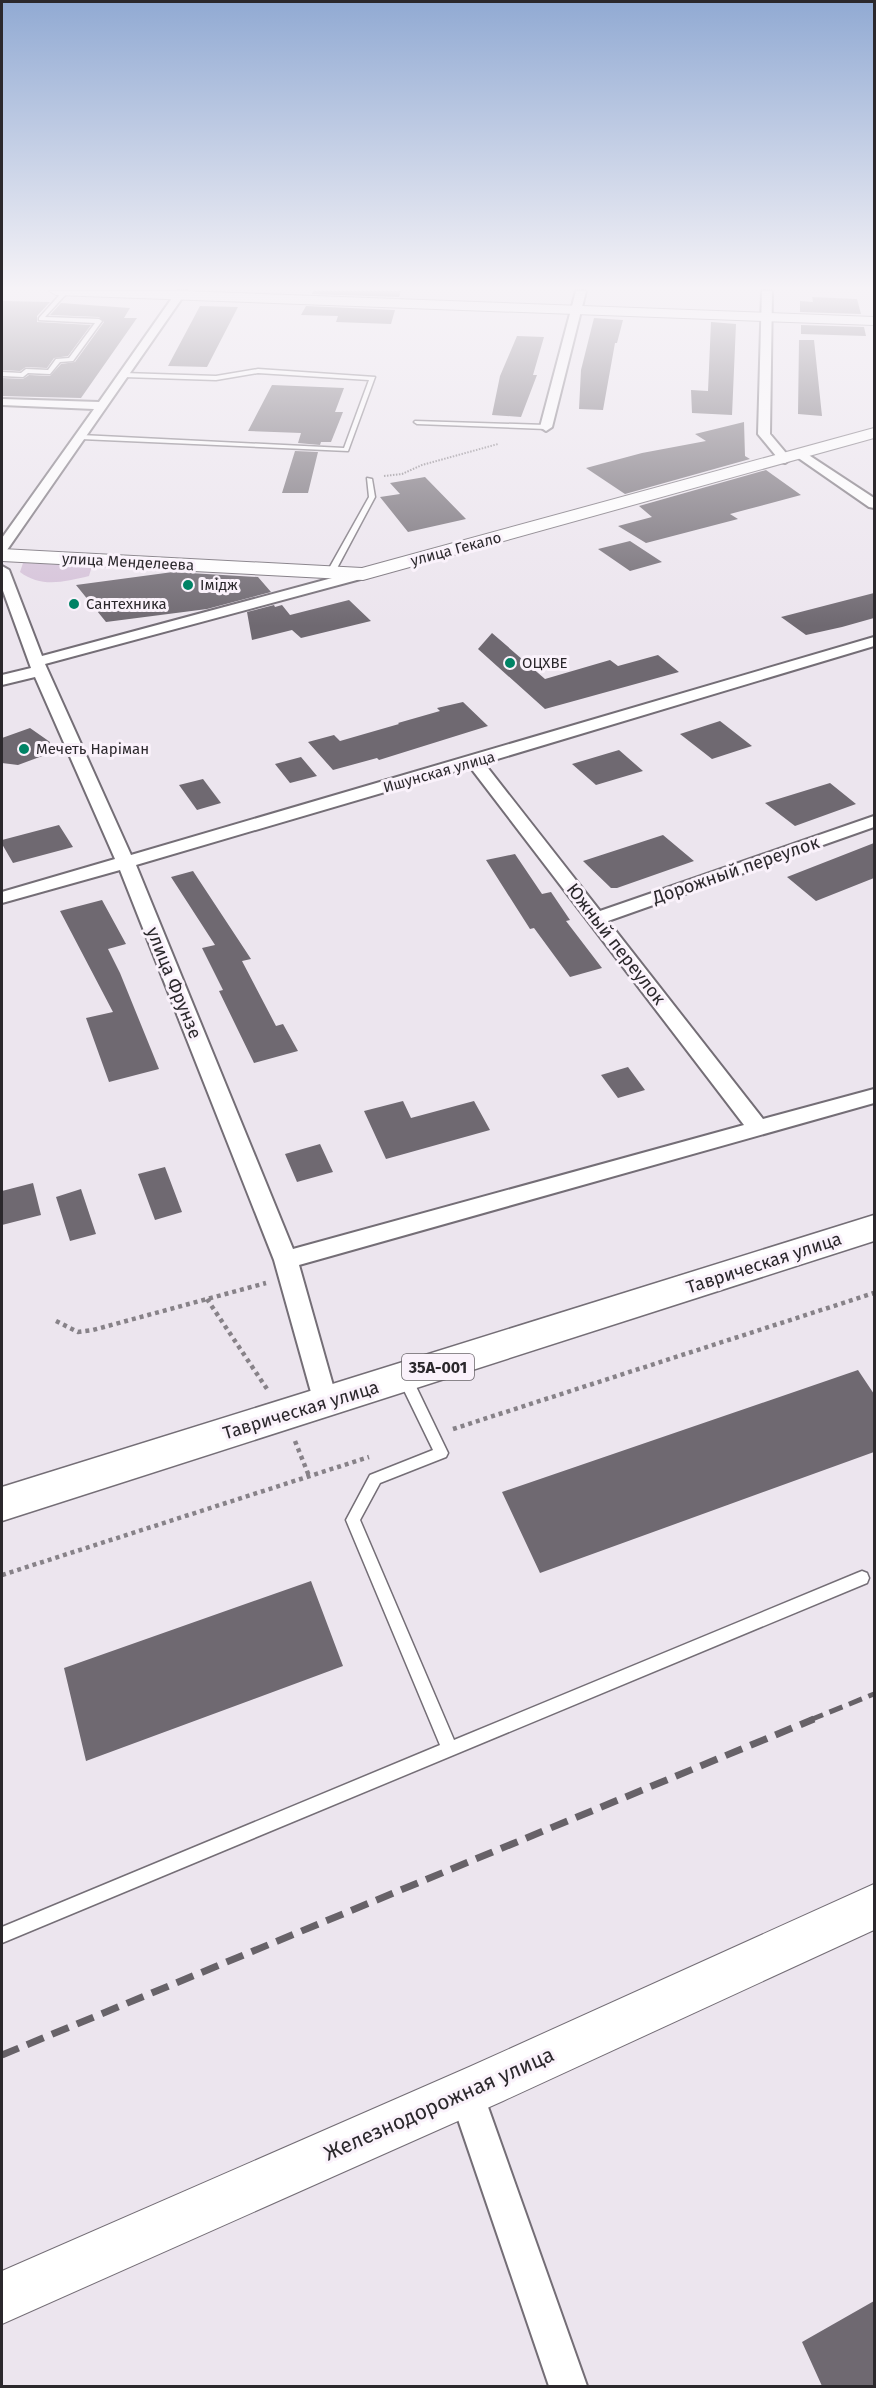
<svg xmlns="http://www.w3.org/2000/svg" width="876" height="2388" viewBox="0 0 876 2388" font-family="'Fira Sans',sans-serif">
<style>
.green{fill:#d4c1d8}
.building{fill:#6f6971}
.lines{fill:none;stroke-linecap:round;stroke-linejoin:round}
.lane-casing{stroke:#746e76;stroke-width:3}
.street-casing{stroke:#746e76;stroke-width:4}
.secondary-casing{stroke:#746e76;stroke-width:2}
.highway-casing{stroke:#746e76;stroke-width:3}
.path-far1{stroke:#878288;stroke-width:2;stroke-dasharray:1.5 1.5;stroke-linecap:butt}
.path{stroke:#878288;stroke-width:4.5;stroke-dasharray:4 4;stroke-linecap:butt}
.lane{fill:#fff;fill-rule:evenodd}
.street{fill:#fff;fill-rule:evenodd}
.secondary{fill:#fff;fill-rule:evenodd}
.highway{fill:#fff;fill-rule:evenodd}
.rail-far1{stroke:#676268;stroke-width:5;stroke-dasharray:14 7;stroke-linecap:butt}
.rail{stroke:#676268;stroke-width:7;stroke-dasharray:18 9;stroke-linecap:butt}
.poi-dot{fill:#008365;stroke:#faf2fb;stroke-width:2}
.labels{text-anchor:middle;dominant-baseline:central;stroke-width:6;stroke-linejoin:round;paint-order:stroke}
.far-street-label{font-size:15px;fill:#2b282c;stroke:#faf2fb}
.far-poi-label{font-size:15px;fill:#2b282c;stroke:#faf2fb;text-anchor:start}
.shield{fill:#faf2fb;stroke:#69656a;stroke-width:1.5}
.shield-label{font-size:16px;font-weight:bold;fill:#2b282c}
.street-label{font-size:18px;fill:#2b282c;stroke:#faf2fb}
.near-street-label{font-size:21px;fill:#2b282c;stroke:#faf2fb}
</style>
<rect width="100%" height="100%" fill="#ece5ee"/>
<path class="green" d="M23 563 92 566 89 576C64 582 41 588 20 572Z"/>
<path class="building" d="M313 291H401L399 297 312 294Z
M812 297 857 299 861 314 800 312V301L813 302Z
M2 301 50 302 37 316V322L91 325 68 356 54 358 47 368 26 367 20 371 2 370Z
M61 303 130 308 124 318H137L81 398 2 396V378L23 379 29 375 50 376 61 364 75 362 104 322 99 317 50 315Z
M200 306 238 307 207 367 168 366Z
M306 306 395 310 391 324 336 322 338 316 301 315Z
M594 318 623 320 617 343H615L603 410 579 409 581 370Z
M711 322 736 324 732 415 692 413 691 390 708 391Z
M801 325 864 327 866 336 801 334Z
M517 336 544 337 533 375H537L521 417 492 415 500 376Z
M799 340H814L822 416 798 414Z
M272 385 344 388 335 412H343L331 442H321L320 445 298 443 301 433 248 431Z
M744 422 745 456 750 459 625 494 586 468 642 453 706 441 695 434Z
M295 451 318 452 308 493H282Z
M766 470 801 495 730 514 738 519 646 543 618 526 652 517 639 506Z
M425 477 466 519 408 532 380 497 400 494 390 483Z
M630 541 662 562 630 571 598 549Z
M173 572 258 577 271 592 207 609 106 622 76 585Z
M874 593V618L842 627 806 635 781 617Z
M349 600 371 621 301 638 292 630 252 640 247 612 274 605 275 607 282 605 290 615Z
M492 633 545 679 610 660 618 666 658 655 679 672 545 709 478 649Z
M463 702 488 726 379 760 377 758 333 770 308 742 334 735 340 741 399 724 398 723 440 711 437 708Z
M720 721 752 746 712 759 680 734Z
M30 728 50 742 45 755 18 765 2 763V738Z
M619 750 643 771 596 785 572 764Z
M301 757 317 776 290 783 275 764Z
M203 779 221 803 197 810 179 785Z
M830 783 856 804 795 826 765 803Z
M59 825 73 847 13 863 2 844V840Z
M663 835 694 861 617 888H611L583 861Z
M874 843V878L816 901 787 877Z
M515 854 542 894 551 892 570 920 566 921 602 968 570 977 534 928 530 929 486 860Z
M193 871 251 959 242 961 276 1026 283 1024 298 1051 254 1063 219 991 223 990 202 948 215 945 171 877Z
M102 900 126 944 108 949 120 973 159 1069 109 1082 86 1018 113 1012 60 911Z
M628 1067 645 1090 618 1098 601 1075Z
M403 1101 411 1118 474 1101 490 1130 386 1159 364 1111Z
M320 1144 333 1172 297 1182 285 1154Z
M165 1167 182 1212 155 1220 138 1174Z
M33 1183 41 1215 2 1225V1191Z
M81 1189 96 1234 70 1241 56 1197Z
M858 1370 874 1394V1452L540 1573 502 1492Z
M311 1581 343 1666 86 1761 64 1668Z
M874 2301V2386H822L802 2342Z"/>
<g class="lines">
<g class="lane-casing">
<path id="lane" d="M63 291 68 292 45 317 99 319 102 321 73 361 60 362 50 374 28 373 23 377 2 376V372L21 373 26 369 48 370 56 359 69 358 95 323 39 320V318Z
M258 369 375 377 348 451 81 439 78 437 81 435 344 448 369 380 258 373 216 380 124 377 121 375 124 373 216 376Z
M415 421 546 425 549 427 546 429 417 424 414 422Z
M367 478 372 479 375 497 335 572 328 574 327 572 369 497Z
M405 1373 410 1374 448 1453 446 1457 380 1483 360 1520 454 1740 857 1573 862 1571 867 1573 869 1578 867 1583 2 1943V1927L440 1745 346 1520 370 1475 433 1450 398 1378 400 1374Z"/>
</g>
<g class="street-casing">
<path id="street" d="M177 291H187L7 550 2 551V538L94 409 2 405V399L99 402Z
M576 291H586L552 427 546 431 540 427Z
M762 291H772L770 434 791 459 785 463 781 462 758 434Z
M801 450 874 498V508L869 507 797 457 795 454 797 451Z
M2 566 9 570 42 656 358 571 363 570 370 574 368 577 45 664 131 855 874 637V646L484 763 600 911 874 816V827L608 921 763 1119 874 1089V1103L299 1265 338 1403 334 1410 325 1413 316 1410 274 1260 120 870 2 903V892L115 859 35 677 2 685V675L31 668 2 588ZM470 767 744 1125 293 1249 136 865Z
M466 2076 478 2081 483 2093 587 2386H549L449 2093 454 2081Z"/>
</g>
<g class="secondary-casing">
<path id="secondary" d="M49 291H182L874 317V325L56 295Z
M874 428V438L363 580 2 561V549L362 568Z
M874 1884V1930L503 2101 2 2324V2271L469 2067Z"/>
</g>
<g class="highway-casing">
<path id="highway" d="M874 1215V1241L2 1521V1487Z"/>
</g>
<path class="path-far1" d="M384 476 402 474 422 465 498 444"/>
<path class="path" d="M207 1299 267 1389
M56 1321 78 1332 93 1330 266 1283
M453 1429 874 1293
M295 1441 309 1476
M2 1575 369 1457"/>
<use href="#lane" class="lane"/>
<use href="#street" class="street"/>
<use href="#secondary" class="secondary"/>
<use href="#highway" class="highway"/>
<path class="rail-far1" d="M810 1720 874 1694"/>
<path class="rail" d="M2 2055 814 1719"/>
</g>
<linearGradient id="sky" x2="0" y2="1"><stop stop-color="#91aad3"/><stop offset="0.46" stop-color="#f6f3f7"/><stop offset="1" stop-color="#f6f3f7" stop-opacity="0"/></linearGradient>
<rect width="876" height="626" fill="url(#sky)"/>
<g class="poi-dot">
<circle cx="188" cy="585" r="6"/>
<circle cx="74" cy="604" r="6"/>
<circle cx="510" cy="663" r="6"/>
<circle cx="24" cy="749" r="6"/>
</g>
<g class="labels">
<g class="far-street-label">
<text transform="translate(456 549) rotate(-15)">улица Гекало</text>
<text transform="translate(128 562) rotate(3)">улица Менделеева</text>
<text transform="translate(439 772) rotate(-16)">Ишунская улица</text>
</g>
<g class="far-poi-label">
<text x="200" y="585">Імідж</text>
<text x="86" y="604">Сантехника</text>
<text x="522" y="663">ОЦХВЕ</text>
<text x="36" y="749">Мечеть Наріман</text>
</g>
<rect class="shield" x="402" y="1354" width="72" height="26" rx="4.5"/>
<g class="shield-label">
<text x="438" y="1367">35А-001</text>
</g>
<g class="street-label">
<text transform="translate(736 870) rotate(-19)">Дорожный переулок</text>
<text transform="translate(616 944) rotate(52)">Южный переулок</text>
<text transform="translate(174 983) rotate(68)">улица Фрунзе</text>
<text transform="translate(764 1263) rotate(-18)">Таврическая улица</text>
<text transform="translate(301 1410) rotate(-17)">Таврическая улица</text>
</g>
<g class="near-street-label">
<text transform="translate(439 2104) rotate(-24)">Железнодорожная улица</text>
</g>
</g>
<rect width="876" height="2388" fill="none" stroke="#2b282c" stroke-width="6"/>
</svg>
